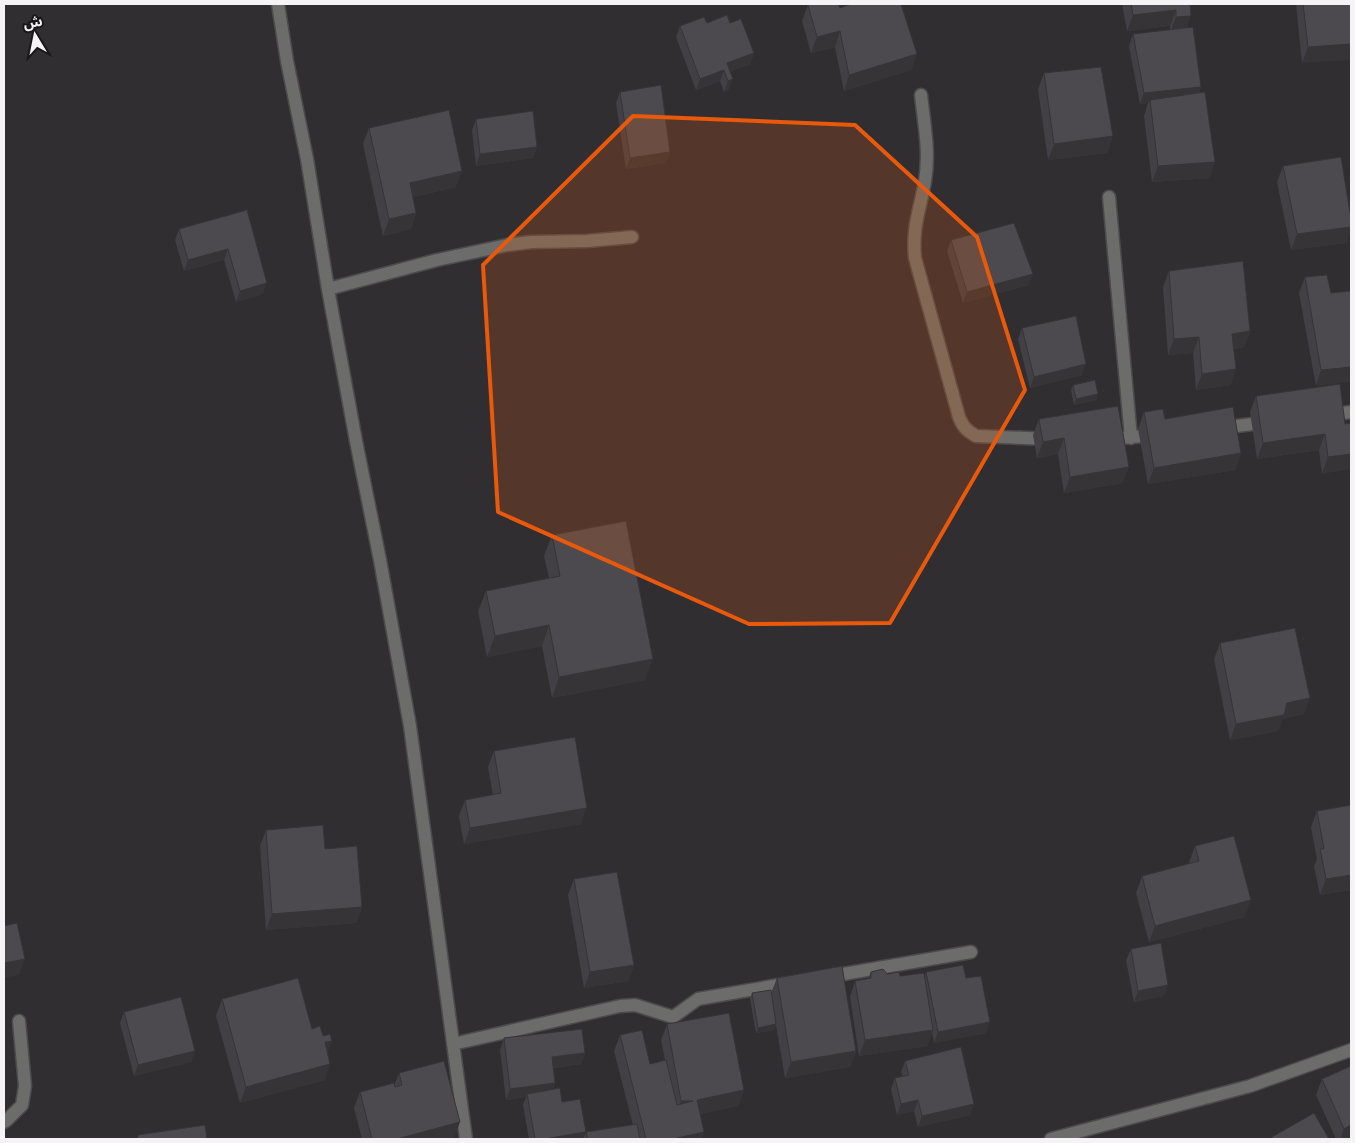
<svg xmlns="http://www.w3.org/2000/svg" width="1355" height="1143" viewBox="0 0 1355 1143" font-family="'Space Grotesk','Noto Sans Arabic',sans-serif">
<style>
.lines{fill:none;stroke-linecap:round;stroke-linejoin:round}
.minor-casing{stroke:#4c4a4d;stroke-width:15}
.minor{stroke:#6c6c6a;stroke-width:12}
.wall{fill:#424044}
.shaded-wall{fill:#363437}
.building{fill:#4d4a4f;stroke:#363437}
.marked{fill:#e8590c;fill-opacity:0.2;stroke:#e8590c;stroke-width:4;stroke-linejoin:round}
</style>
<rect width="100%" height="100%" fill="#312e32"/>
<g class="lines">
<g class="minor-casing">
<path id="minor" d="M278 4 287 61 307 159 328 289 356 441 380 560 410 726 466 1139
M921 95C924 123 930 152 925 181 920 210 912 226 915 258L959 417C963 427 967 431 976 436L1050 439
M1109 197 1131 438
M328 289 437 260 507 245 531 242 587 241 632 237
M1326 415 1351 412
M1220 428 1269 422
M1108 439 1155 435
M826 977 971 952
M453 1044 620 1006 635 1005 673 1017 698 999 790 983
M4 1122 7 1120 22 1105 25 1086 19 1021
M1051 1139 1250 1086 1351 1050"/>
</g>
<use href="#minor" class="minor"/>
</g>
<path class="wall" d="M1122 4H1190L1187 28 1201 87 1199 93 1210 178 1152 182 1144 116 1148 103 1140 104 1129 46 1133 34 1170 30V26L1127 31Z
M1296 4H1351L1302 63Z
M808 5 840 8 917 54 911 70 844 91 835 47 811 53 802 21Z
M707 23 754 53 750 64 731 71 729 90 724 92 720 81 696 90 676 37 680 26Z
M1044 73 1108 153 1048 160 1038 89Z
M620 92 670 152 666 163 626 169 616 103Z
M476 119 537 147 533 158 476 166 472 130Z
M369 128 456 187 413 197 416 213 411 229 383 236 363 144Z
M1283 166 1347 243 1291 250 1277 182Z
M247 210 263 294 236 302 224 260 184 271 175 240 179 229Z
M951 240 1029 285 963 303 947 251Z
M1169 271 1250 331 1244 347 1234 349 1231 385 1196 390 1193 353 1168 355 1163 287Z
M1305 277 1331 293 1351 291 1316 386 1299 293Z
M1022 328 1082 375 1030 388 1018 339Z
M1073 385 1098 394 1096 400 1074 405 1071 390Z
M1256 396 1345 424 1322 474 1319 450 1257 459 1250 412Z
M1144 412 1165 419 1241 453 1235 470 1148 484 1138 429Z
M1039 419 1123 483 1064 493 1058 454 1037 458 1033 435Z
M552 535 645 680 552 698 542 646 487 657 478 611 486 591 549 578 544 556Z
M1220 643 1304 714 1282 719 1278 731 1230 740 1214 659Z
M494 751 581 824 464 844 459 816 465 800 493 795 488 767Z
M1317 811 1351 890 1320 895 1314 866 1317 859 1311 827Z
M266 830 325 849 362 907 356 923 266 930 260 846Z
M1195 846 1245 917 1149 942 1136 893 1142 876 1190 864 1189 862Z
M574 879 634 965 628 981 584 988 568 895Z
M1131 949 1164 996 1134 1002 1126 960Z
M871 972 887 974 900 976 924 977 926 972 966 978 986 1033 934 1043 932 1032 927 1046 859 1056 850 997 855 981 868 979Z
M777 978 856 1051 850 1067 785 1078 776 1025 774 1030 756 1033 750 999 752 993H771Z
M222 999 312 1029 332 1041 327 1053 325 1080 240 1103 216 1016Z
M124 1012 195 1051 191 1062 134 1076 120 1023Z
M667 1024 744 1090 738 1106 700 1114 702 1139H583L586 1132 633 1125 614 1051 620 1035 650 1064 665 1060 661 1040Z
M504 1038 585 1053 581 1064 553 1068 555 1083 553 1089 562 1102 583 1139H529L523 1105 526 1097 506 1100 500 1050Z
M905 1061 970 1115 918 1127 914 1111 897 1115 891 1089 895 1078 903 1077 901 1072Z
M1351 1066V1139H1336L1316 1095 1322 1079Z
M399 1073 454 1138 450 1139H362L354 1108 360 1092 394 1086Z"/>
<path class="shaded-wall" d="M1176 10 1170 26 1127 31 1133 15Z
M1191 16 1185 33H1170L1176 17Z
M840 31 835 47 811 53 817 37Z
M1351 44V60L1302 63 1308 47Z
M754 53 750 64 725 73 727 63Z
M917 54 911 70 844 91 849 75Z
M724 70 720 81 696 90 700 79Z
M733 79 729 90 724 92 728 81Z
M1201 87 1197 98 1150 100 1148 103 1140 104 1144 93Z
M1113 136 1108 153 1048 160 1054 144Z
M537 147 533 158 476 166 480 154Z
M670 152 666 163 626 169 630 158Z
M1215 162 1210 178 1152 182 1158 166Z
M462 171 456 187 404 199 410 183Z
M416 213 411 229 383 236 389 219Z
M1351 227V230L1347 243 1291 250 1297 234Z
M228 249 224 260 184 271 188 260Z
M1033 274 1029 285 963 303 967 292Z
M267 283 263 294 236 302 240 291Z
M1250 331 1244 347 1226 350 1232 334Z
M1199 337 1193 353 1168 355 1174 339Z
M1086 364 1082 375 1030 388 1034 377Z
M1351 367V382L1316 386 1321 370Z
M1236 369 1231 385 1196 390 1202 374Z
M1098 394 1096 400 1074 405 1076 399Z
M1325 434 1319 450 1257 459 1263 443Z
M1064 438 1058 454 1037 458 1043 442Z
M1241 453 1235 470 1148 484 1154 468Z
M1351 454V469L1322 474 1328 457Z
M1129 467 1123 483 1064 493 1070 477Z
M549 625 542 646 487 657 495 636Z
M653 659 645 680 552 698 559 677Z
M1310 698 1304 714 1282 719 1278 731 1230 740 1236 724 1287 703Z
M587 808 581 824 464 844 470 828Z
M1351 875V890L1320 895 1326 879Z
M1251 900 1245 917 1149 942 1155 926Z
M362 907 356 923 266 930 272 914Z
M25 959 19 975 4 978V963Z
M634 965 628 981 584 988 590 972Z
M1168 985 1164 996 1134 1002 1138 991Z
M990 1022 986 1033 934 1043 938 1032Z
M776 1024 774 1030 756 1033 758 1028Z
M933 1030 927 1046 859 1056 865 1040Z
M332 1041 326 1057 325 1042Z
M195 1051 191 1062 134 1076 138 1065Z
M856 1051 850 1067 785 1078 791 1062Z
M585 1053 581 1064 548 1068 552 1057Z
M330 1064 325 1080 240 1103 246 1087Z
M555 1083 551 1094H527L526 1097 506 1100 510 1089Z
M744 1090 738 1106 691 1116 697 1100Z
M918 1100 914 1111 897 1115 901 1104Z
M681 1101H693L676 1117Z
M974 1104 970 1115 918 1127 922 1116Z
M460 1122 454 1138 450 1139H397Z
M1351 1125V1139H1340L1344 1129Z
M586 1132 583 1139H544Z
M704 1132 702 1139H673Z"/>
<path class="building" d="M810 4H838L840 8 851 4H901L917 54 849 75 840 31 817 37 808 5Z
M1131 4H1190L1191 16 1176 17V10L1133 15Z
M1303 4H1351V44L1308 47Z
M727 15 730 23 741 19 754 53 727 63 733 79 728 81 724 70 700 79 680 26 704 17 707 23Z
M1193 27 1201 87 1144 93 1133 34Z
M1101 67 1113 136 1054 144 1044 73Z
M661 85 670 152 630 158 620 92Z
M1205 92 1215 162 1158 166 1150 100Z
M449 110 462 171 410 183 416 213 389 219 369 128Z
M533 111 537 147 480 154 476 119Z
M1341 157 1351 219V227L1297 234 1283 166Z
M247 210 267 283 240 291 228 249 188 260 179 229Z
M1014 223 1033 274 967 292 951 240Z
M1243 261 1250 331 1232 334 1236 369 1202 374 1199 337 1174 339 1169 271Z
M1327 275 1331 293 1351 291V367L1321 370 1305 277Z
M1076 316 1086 364 1034 377 1022 328Z
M1095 380 1098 394 1076 399 1073 385Z
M1340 384 1345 424 1351 423V454L1328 457 1325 434 1263 443 1256 396Z
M1118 406 1129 467 1070 477 1064 438 1043 442 1039 419Z
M1233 407 1241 453 1154 468 1144 412 1163 409 1165 419Z
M626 521 653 659 559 677 549 625 495 636 486 591 560 576 552 535Z
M1295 628 1310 698 1287 703 1284 715 1236 724 1220 643Z
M575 737 587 808 470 828 465 800 501 793 494 751Z
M1351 805V875L1326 879 1320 849H1324L1317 811Z
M323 825 325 849 357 846 362 907 272 914 266 830Z
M1234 836 1251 900 1155 926 1142 876 1199 861 1195 846Z
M617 872 634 965 590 972 574 879Z
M17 923 25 959 4 963V926Z
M1161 943 1168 985 1138 991 1131 949Z
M963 965 966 978 981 976 990 1022 938 1032 926 972Z
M842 966 856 1051 791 1062 777 978Z
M883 969 887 974 899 972 900 976 924 973 933 1030 865 1040 855 981 871 978V972Z
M298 978 312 1029 320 1026 323 1036 330 1034 332 1041 325 1042 330 1064 246 1087 222 999Z
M771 990 776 1024 758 1028 752 993Z
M181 997 195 1051 138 1065 124 1012Z
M729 1013 744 1090 697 1100 704 1132 673 1139H646L620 1035 642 1030 650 1064 666 1060 677 1105 693 1101H681L667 1024Z
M582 1029 585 1053 552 1057 555 1083 510 1089 504 1038Z
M961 1047 974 1104 922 1116 918 1100 901 1104 895 1078 909 1075 905 1061Z
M444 1061 460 1122 397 1139H372L360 1092 394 1083 395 1087 402 1085 399 1073Z
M1351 1066V1125L1344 1129 1322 1079Z
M560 1088 562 1102 580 1099 586 1132 544 1139H535L527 1094Z
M1314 1113 1329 1139H1273L1272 1137Z
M637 1124 640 1139H588L586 1132Z
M205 1125 207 1139H138V1135Z"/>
<path class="marked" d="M633 116 855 125 977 237 1025 390 890 623 749 624 498 512 483 265Z"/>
<rect width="1355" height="1143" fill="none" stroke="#f5f3f6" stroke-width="10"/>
<g transform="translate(35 35) rotate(350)" stroke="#181719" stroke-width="4" paint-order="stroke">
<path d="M0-4L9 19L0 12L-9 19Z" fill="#f5f3f6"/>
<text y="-8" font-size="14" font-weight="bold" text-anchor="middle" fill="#f5f3f6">ش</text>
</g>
</svg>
